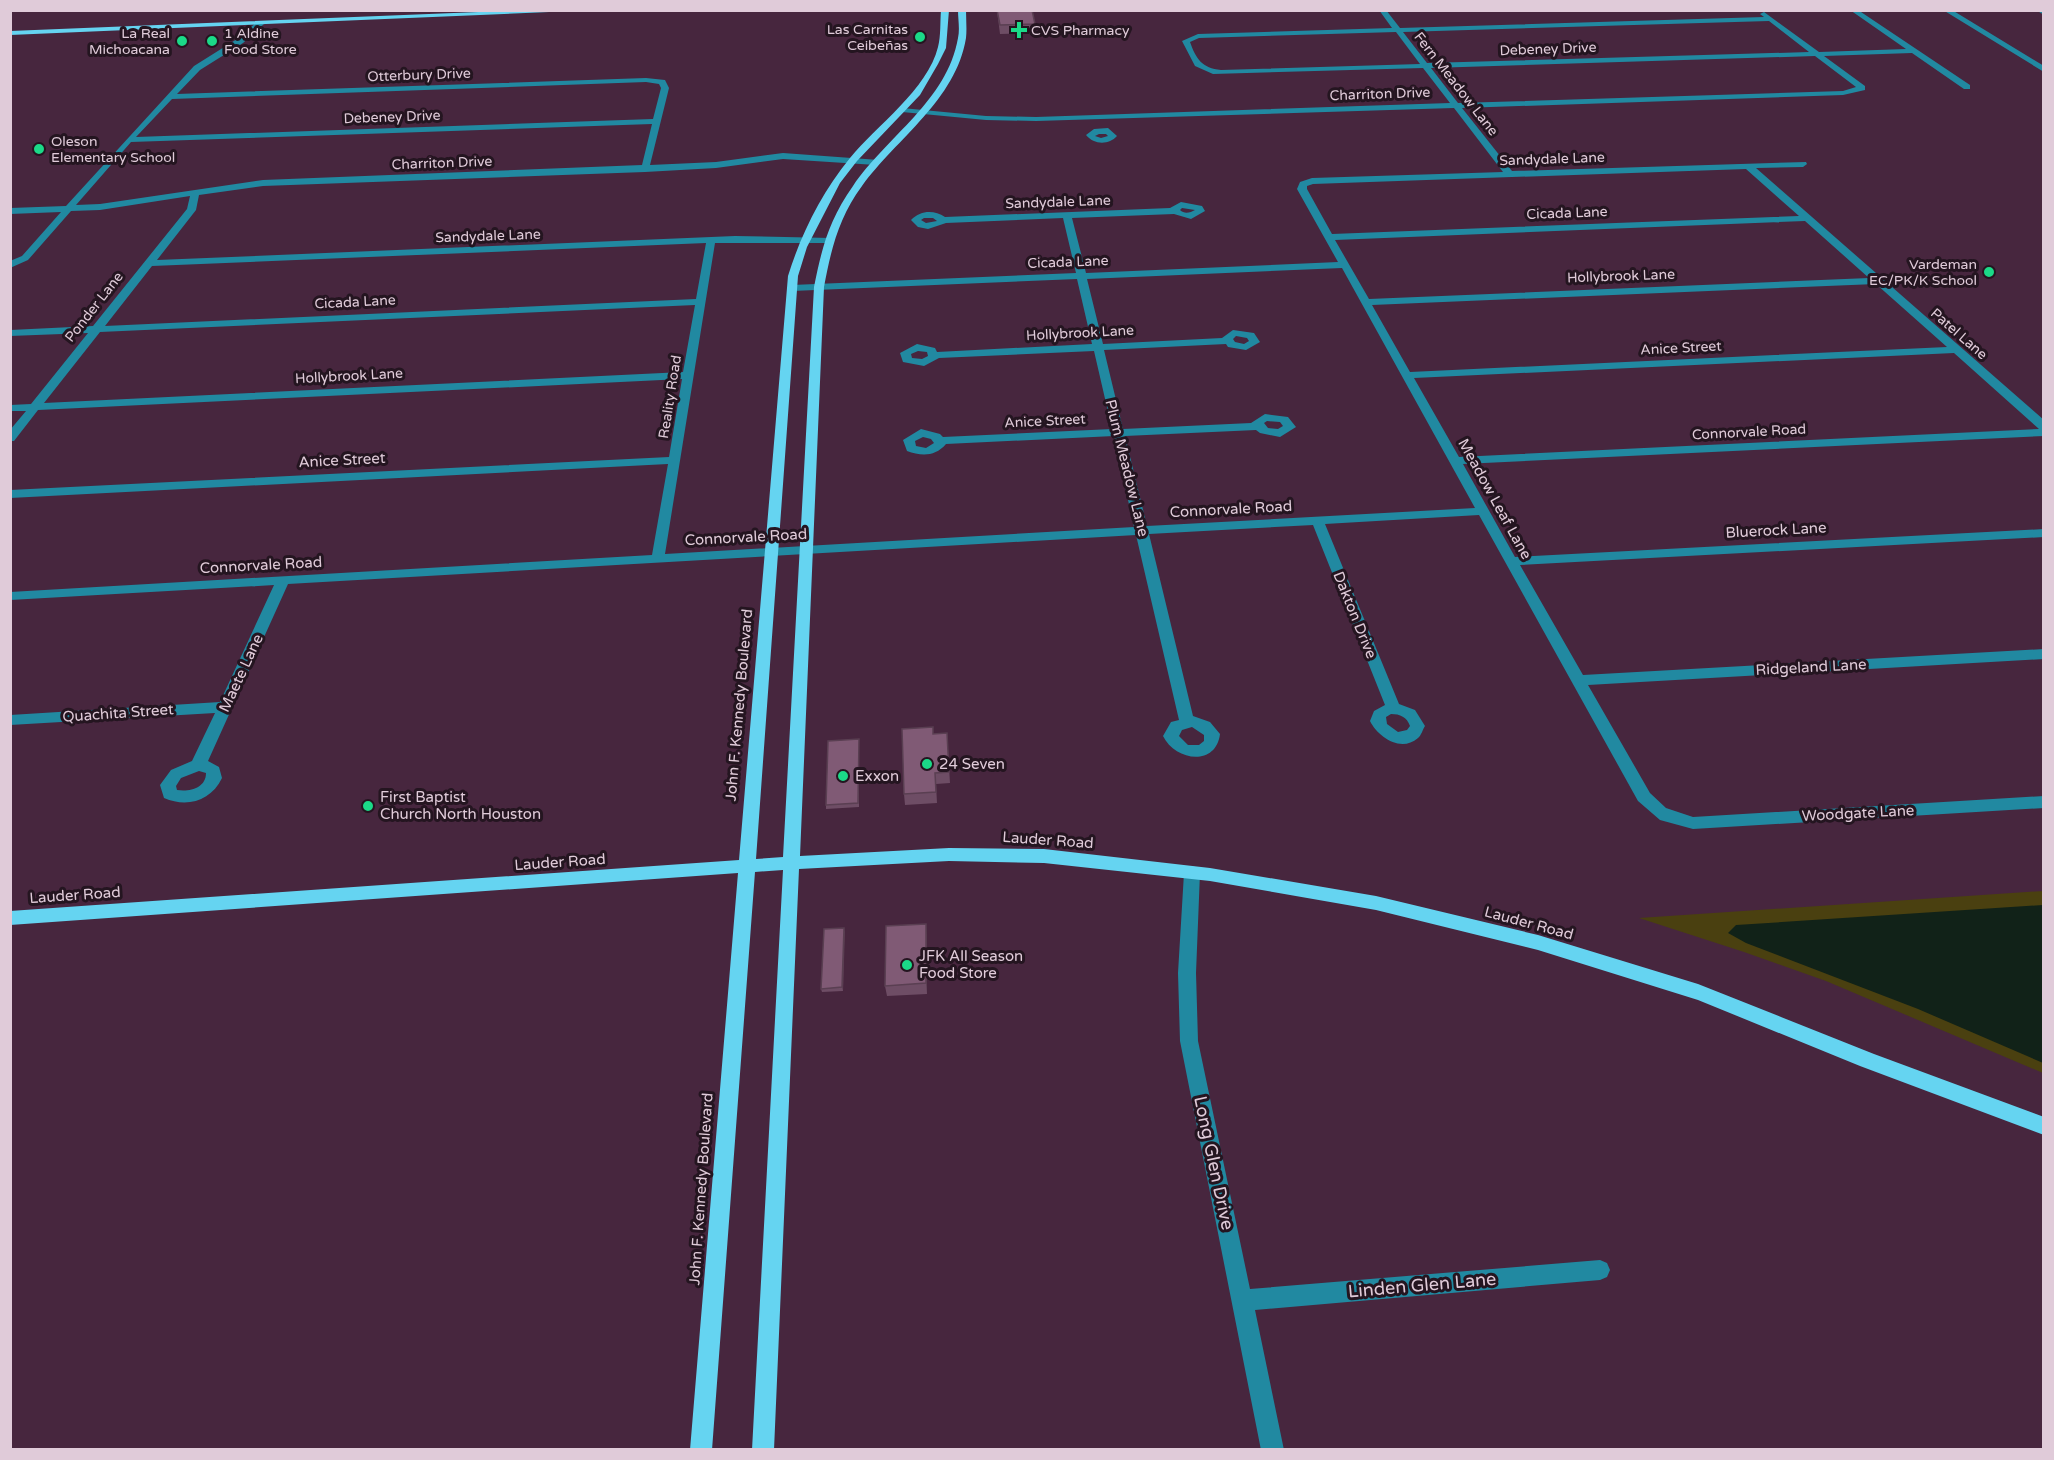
<svg xmlns="http://www.w3.org/2000/svg" width="2054" height="1460" viewBox="0 0 2054 1460" font-family="'Varela Round',sans-serif">
<style>
.green{fill:#4a4010}
.water{fill:#112218}
.lines{fill:none;stroke-linecap:round;stroke-linejoin:round}
.minor{fill:#2189a1;fill-rule:evenodd}
.major{fill:#65d4f1;fill-rule:evenodd}
.wall{fill:#6e4d65}
.shaded-wall{fill:#5a3f52}
.building{fill:#805a75;stroke:#5a3f52;stroke-width:1.5}
.poi-dot{fill:#1bd988;stroke:#241520;stroke-width:2}
.labels{text-anchor:middle;dominant-baseline:central;stroke-width:6;stroke-linejoin:round;paint-order:stroke}
.far-poi-label{font-size:14px;fill:#e0cbd9;stroke:#241520;text-anchor:end}
.far-street-label{font-size:14px;fill:#e0cbd9;stroke:#241520}
.street-label{font-size:15px;fill:#e0cbd9;stroke:#241520}
.poi-label{font-size:15px;fill:#e0cbd9;stroke:#241520;text-anchor:start}
.near-street-label{font-size:18px;fill:#e0cbd9;stroke:#241520}
</style>
<rect width="100%" height="100%" fill="#47263e"/>
<path class="green" d="M2043 891V1073L1826 981 1744 952 1639 918Z"/>
<path class="water" d="M2043 905V1063L1918 1009 1746 943 1728 933 1736 925Z"/>
<g class="lines">
<path class="minor" d="M1379 10H1386L1400 28 1764 17 1760 14 1764 12 1819 52 1906 49 1850 10H1858L1970 85V89H1964L1912 53 1824 56 1865 86V90L1843 95 1462 108 1512 171 1806 162 1807 164 1803 167 1756 168 2044 420V436L1463 464 1515 557 2044 529V537L1520 565 1583 675 2044 649V659L1588 685 1650 793 1666 808 1693 817 2044 796V808L1693 829 1660 820 1638 801 1479 515 1325 524 1399 704 1415 710 1425 726C1423 729 1421 736 1418 738 1401 753 1378 737 1370 721L1374 711 1385 705 1313 525 1149 534 1193 716 1210 722 1220 734C1216 767 1175 761 1163 736L1171 722 1179 720 1136 535 288 584 208 761 219 767 222 778C211 801 187 808 164 798L160 785 171 770 192 761 215 713 10 725V715L220 702 274 585 10 600V592L652 555 668 464 10 498V490L669 457 682 379 38 410 14 441H10V430L26 411H10V405L31 404 88 333 10 336V330L93 326 187 209 190 196 100 210 71 211 28 260 10 268V261L22 256 61 212 10 214V208L66 206 194 66 237 39 257 22 264 24 243 43 200 70 177 94 646 78 665 80 669 88 650 165 716 162 783 153 879 160V164L876 165 783 159 716 168 645 172 263 186 199 195 196 210 157 260 735 236 831 238V242L828 243H715L665 554 1134 527 1114 436 946 444C935 457 921 456 907 451L903 440 921 429 940 434 943 437 1112 429 1094 351 939 358 924 366 903 362 900 353 917 344 935 348 937 352 1092 344 1077 279 792 291 787 288 792 285 1076 273 1063 218 946 223 928 229 918 227 911 220C921 210 934 210 945 217L1170 208 1181 202 1202 206 1205 211 1191 219 1174 214 1072 218 1086 273 1338 262 1297 189 1300 182 1312 178 1503 172 1454 108 1036 121 986 120 902 112 898 110 902 108 986 116 1036 117 1450 103 1423 68 1213 74 1195 66 1182 41 1198 34 1392 28ZM1769 21 1809 52 1427 63 1403 32ZM1396 32 1420 64 1221 70C1202 68 1196 59 1190 42L1199 38ZM1815 56 1856 87 1843 91 1458 103 1431 68ZM646 82 659 84 661 88 653 119 136 137 172 99ZM652 124 642 165 263 180 100 204 76 205 131 142ZM1746 169 1799 216 1332 234 1307 189V186L1313 184ZM1182 208 1195 210C1190 213 1184 214 1180 210ZM924 218H933L937 221 926 223 921 220ZM1805 221 1869 278 1369 299 1335 240ZM706 243 696 299 105 326 152 266ZM1342 268 1475 508 1147 526 1125 436 1256 430 1260 433 1280 437 1296 427 1288 417 1265 414 1251 423 1123 429 1104 350 1226 344 1228 347 1246 350 1260 342 1254 333 1233 330 1222 338 1103 344 1087 279ZM1876 284 1947 347 1410 372 1372 305ZM695 305 683 372 44 403 100 332ZM1236 336 1247 338 1249 341 1244 344 1235 342 1233 339ZM918 351 927 352 928 356 922 359 912 358 911 354ZM1954 353 2039 429 1459 457 1414 378ZM1267 421 1280 422 1283 426 1278 429 1268 428 1264 423ZM923 437 931 439 934 443 926 448 916 446 915 441ZM1391 714C1400 714 1407 717 1410 726L1407 730 1398 732 1387 724 1386 717ZM1192 727 1204 735V741L1199 745H1188L1179 736 1182 730ZM199 771 206 773C206 788 190 792 177 790L176 786 181 778Z
M1943 10H1952L2044 66V72Z
M2036 10H2044V15Z
M1108 128 1117 136C1109 145 1094 145 1086 135L1094 129ZM1099 134H1106L1108 136 1101 138 1095 136Z
M1192 866 1198 868 1200 873 1196 973 1198 1041 1250 1289 1600 1260 1607 1263 1610 1270 1607 1277 1600 1280 1255 1310 1284 1450H1261L1180 1041 1178 973 1184 873 1186 868Z"/>
<path class="major" d="M526 10H596L10 35V31Z
M941 10H949L946 48 938 64 920 95 857 161 840 183 807 247 798 276 756 859 783 857 814 287C822 247 829 220 853 186 887 136 947 101 958 38 960 29 958 19 958 10H966C966 19 967 29 966 38 956 100 897 138 862 186 839 217 831 249 824 287L800 856 949 848 1044 849 1210 868 1376 896 1538 935 1698 984 1874 1054 2044 1117V1135L1860 1066 1698 1000 1538 950 1376 910 1210 881 1044 863 949 861 799 869 774 1450H752L783 870 755 872 712 1450H690L738 873 10 925V911L739 860 788 276C801 234 822 192 850 158 876 126 928 89 938 47 941 36 940 22 941 10Z"/>
</g>
<path class="wall" d="M365 10H392L365 12Z
M997 10 1035 24V33L1000 34Z
M947 733 950 783 936 784 937 803 905 805 904 794 933 734Z
M859 739V807L826 809V805Z
M844 928 843 991 822 992 821 989Z
M927 935V994L887 996 885 986Z"/>
<path class="shaded-wall" d="M926 924 927 935V994L926 983Z
M844 928 845 932 843 991 842 987Z"/>
<path class="building" d="M997 10H1032L1035 24 1000 25Z
M933 727V734L947 733 949 772 935 773 936 792 904 794 902 729Z
M859 739 858 803 826 805 828 741Z
M926 924V983L885 986 886 926Z
M844 928 842 987 821 989 824 929Z"/>
<g class="poi-dot">
<path d="M1016 21h6v6h6v6h-6v6h-6v-6h-6v-6h6z"/>
<circle cx="920" cy="37" r="6"/>
<circle cx="182" cy="41" r="6"/>
<circle cx="212" cy="41" r="6"/>
<circle cx="39" cy="149" r="6"/>
<circle cx="1989" cy="272" r="6"/>
<circle cx="927" cy="764" r="6"/>
<circle cx="843" cy="776" r="6"/>
<circle cx="368" cy="806" r="6"/>
<circle cx="907" cy="965" r="6"/>
</g>
<g class="labels">
<g class="far-poi-label">
<text x="908" y="29">Las Carnitas<tspan x="908" dy="16">Ceibeñas</tspan></text>
<text x="1031" y="30" text-anchor="start">CVS Pharmacy</text>
<text x="170" y="33">La Real<tspan x="170" dy="16">Michoacana</tspan></text>
<text x="224" y="33" text-anchor="start">1 Aldine<tspan x="224" dy="16">Food Store</tspan></text>
<text x="51" y="141" text-anchor="start">Oleson<tspan x="51" dy="16">Elementary School</tspan></text>
<text x="1977" y="264">Vardeman<tspan x="1977" dy="16">EC/PK/K School</tspan></text>
</g>
<g class="far-street-label">
<text transform="translate(1548 49) rotate(-2)">Debeney Drive</text>
<text transform="translate(419 75) rotate(-2)">Otterbury Drive</text>
<text transform="translate(1456 84) rotate(52)">Fern Meadow Lane</text>
<text transform="translate(1380 94) rotate(-2)">Charriton Drive</text>
<text transform="translate(392 117) rotate(-2)">Debeney Drive</text>
<text transform="translate(1552 159) rotate(-2)">Sandydale Lane</text>
<text transform="translate(442 163) rotate(-2)">Charriton Drive</text>
<text transform="translate(1058 202) rotate(-2)">Sandydale Lane</text>
<text transform="translate(1567 213) rotate(-2)">Cicada Lane</text>
<text transform="translate(488 236) rotate(-2)">Sandydale Lane</text>
<text transform="translate(1068 262) rotate(-2)">Cicada Lane</text>
<text transform="translate(1621 276) rotate(-2)">Hollybrook Lane</text>
<text transform="translate(355 302) rotate(-3)">Cicada Lane</text>
<text transform="translate(94 307) rotate(-52)">Ponder Lane</text>
<text transform="translate(1080 333) rotate(-3)">Hollybrook Lane</text>
<text transform="translate(1959 334) rotate(41)">Patel Lane</text>
<text transform="translate(1681 348) rotate(-3)">Anice Street</text>
<text transform="translate(349 376) rotate(-3)">Hollybrook Lane</text>
<text transform="translate(670 397) rotate(-81)">Reality Road</text>
<text transform="translate(1045 421) rotate(-3)">Anice Street</text>
<text transform="translate(1749 432) rotate(-3)">Connorvale Road</text>
</g>
<g class="street-label">
<text transform="translate(342 460) rotate(-3)">Anice Street</text>
<text transform="translate(1127 468) rotate(76)">Plum Meadow Lane</text>
<text transform="translate(1495 499) rotate(61)">Meadow Leaf Lane</text>
<text transform="translate(1231 509) rotate(-3)">Connorvale Road</text>
<text transform="translate(1776 530) rotate(-3)">Bluerock Lane</text>
<text transform="translate(746 537) rotate(-3)">Connorvale Road</text>
<text transform="translate(261 565) rotate(-3)">Connorvale Road</text>
<text transform="translate(1355 615) rotate(68)">Dakton Drive</text>
<text transform="translate(1811 667) rotate(-3)">Ridgeland Lane</text>
<text transform="translate(241 673) rotate(-65)">Maete Lane</text>
<text transform="translate(739 705) rotate(-85)">John F. Kennedy Boulevard</text>
<text transform="translate(118 713) rotate(-4)">Quachita Street</text>
<text transform="translate(1858 813) rotate(-3)">Woodgate Lane</text>
<text transform="translate(1048 840) rotate(4)">Lauder Road</text>
<text transform="translate(560 862) rotate(-4)">Lauder Road</text>
<text transform="translate(75 895) rotate(-4)">Lauder Road</text>
<text transform="translate(1529 923) rotate(15)">Lauder Road</text>
<text transform="translate(701 1189) rotate(-86)">John F. Kennedy Boulevard</text>
</g>
<g class="poi-label">
<text x="939" y="764">24 Seven</text>
<text x="855" y="776">Exxon</text>
<text x="380" y="797">First Baptist<tspan x="380" dy="17">Church North Houston</tspan></text>
<text x="919" y="956">JFK All Season<tspan x="919" dy="17">Food Store</tspan></text>
</g>
<g class="near-street-label">
<text transform="translate(1214 1163) rotate(78)">Long Glen Drive</text>
<text transform="translate(1422 1285) rotate(-5)">Linden Glen Lane</text>
</g>
</g>
<rect width="2054" height="1460" fill="none" stroke="#e0cbd9" stroke-width="24"/>
</svg>
